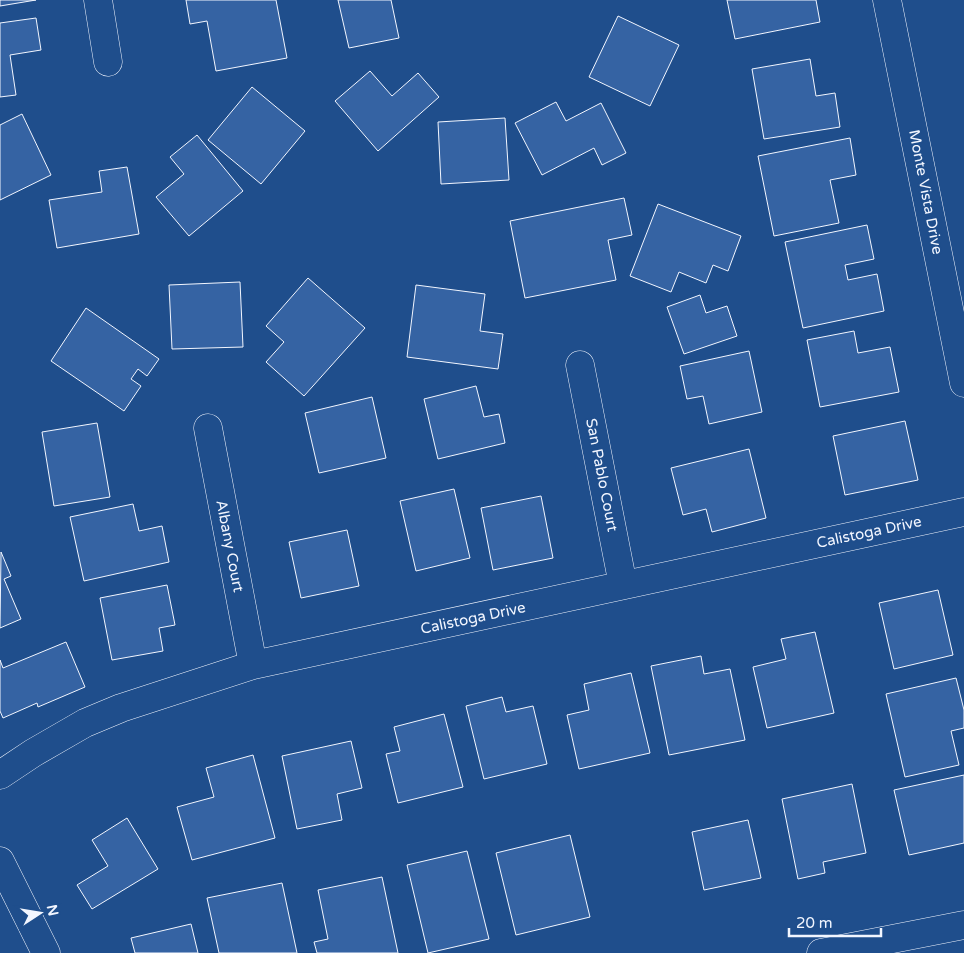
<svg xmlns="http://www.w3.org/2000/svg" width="964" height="953" viewBox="0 0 964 953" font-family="'Varela Round',sans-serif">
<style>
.building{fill:#3563a3;stroke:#f2f6ff}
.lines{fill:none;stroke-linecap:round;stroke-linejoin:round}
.street-casing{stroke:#f2f6ff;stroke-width:29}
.street{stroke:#1f4e8c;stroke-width:28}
.labels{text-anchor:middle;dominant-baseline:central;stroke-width:4;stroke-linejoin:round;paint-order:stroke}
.street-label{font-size:15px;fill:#f2f6ff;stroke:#1f4e8c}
</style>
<rect width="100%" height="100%" fill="#1f4e8c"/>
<path class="building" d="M0 0H36L0 6Z
M186 0H276L287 58 216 71 207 21 190 24Z
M338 0H391L399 38 349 48Z
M727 0H816L820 22 735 39Z
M618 16 679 45 650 106 589 77Z
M36 18 41 50 10 55 16 95 0 97V23Z
M810 59 816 96 835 93 840 127 764 139 752 69Z
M370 71 392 96 418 73 439 97 378 151 335 101Z
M252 87 305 131 261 184 208 140Z
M556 102 566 121 601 103 626 153 602 165 594 148 542 175 515 123Z
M22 114 51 175 0 200V125Z
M505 118 509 180 441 184 438 122Z
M197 135 243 191 189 236 156 197 184 174 170 157Z
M850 138 856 175 830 180 839 223 774 236 758 156Z
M127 167 139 234 57 248 49 200 102 192 99 171Z
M624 198 632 235 608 240 616 280 525 298 510 221Z
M658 204 741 236 728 271 713 265 706 283 679 272 671 292 630 276Z
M867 225 874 259 845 265 848 280 877 274 884 311 803 328 785 242Z
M308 278 365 328 304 396 266 362 284 342 266 326Z
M240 282 243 347 172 349 169 285Z
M416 285 485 294 480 331 503 334 498 369 407 357Z
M700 295 706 313 727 306 737 336 684 354 667 307Z
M86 308 159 359 147 376 138 369 131 379 141 386 124 411 51 361Z
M854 331 858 353 890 347 899 392 820 407 807 340Z
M749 351 762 412 709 424 703 396 687 399 680 366Z
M476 386 484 417 499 414 505 443 438 459 424 399Z
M372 397 386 458 319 473 305 413Z
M905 421 918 480 845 495 833 436Z
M97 423 110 497 54 506 42 432Z
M749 449 766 518 712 532 706 509 683 515 671 468Z
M454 489 470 558 416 571 400 501Z
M541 496 553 558 493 570 481 508Z
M133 504 139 531 162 526 169 562 84 581 70 517Z
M347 530 359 586 301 598 289 542Z
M1 552 11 576 4 579 21 619 0 628Z
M167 585 175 625 159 628 163 651 112 660 100 598Z
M938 590 953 655 894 669 879 603Z
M815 632 834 713 767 728 753 667 786 659 781 639Z
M66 642 85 687 38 707 37 703 3 718 0 711V660L3 668Z
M701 656 704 674 730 669 745 740 669 755 651 666Z
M631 673 650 753 579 769 567 715 589 710 584 684Z
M956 678 964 710V728L951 731 959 765 905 777 886 694Z
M502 697 506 712 533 706 547 764 484 779 466 706Z
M444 714 463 787 398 803 386 754 400 751 394 727Z
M351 741 362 788 337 794 342 820 297 829 282 756Z
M253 755 275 838 192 860 177 807 214 797 206 768Z
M964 775V843L909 855 894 790Z
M852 784 866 853 823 862 825 873 798 879 782 799Z
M127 818 158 869 92 909 77 885 108 866 92 840Z
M748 820 761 878 704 890 692 832Z
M570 835 590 917 516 935 496 853Z
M467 851 489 939 428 953 407 865Z
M382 877 398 953H317L314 942 328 939 318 890Z
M282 883 297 953H219L207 898Z
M191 924 198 953H135L131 938Z"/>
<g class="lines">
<g class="street-casing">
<path id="street" d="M98 0 108 62
M887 0 964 383
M580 365 623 585
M208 428 253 665
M0 775 33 753 85 723 121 708 253 665 964 512
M0 861 46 953
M821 953 964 925"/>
</g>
<use href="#street" class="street"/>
</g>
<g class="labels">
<g class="street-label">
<text transform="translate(926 192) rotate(79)">Monte Vista Drive</text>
<text transform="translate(602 475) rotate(79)">San Pablo Court</text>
<text transform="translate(869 532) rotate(-12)">Calistoga Drive</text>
<text transform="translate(230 546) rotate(79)">Albany Court</text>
<text transform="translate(473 618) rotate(-12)">Calistoga Drive</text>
</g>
</g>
<g transform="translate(40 913) rotate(78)" stroke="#1f4e8c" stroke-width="4" paint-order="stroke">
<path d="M0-4L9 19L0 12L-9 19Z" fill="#f2f6ff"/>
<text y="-8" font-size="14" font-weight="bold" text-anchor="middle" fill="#f2f6ff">N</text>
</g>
<path d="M789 928v8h92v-8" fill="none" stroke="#f2f6ff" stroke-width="2.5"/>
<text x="796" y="928" font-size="15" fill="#f2f6ff" stroke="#1f4e8c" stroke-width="4" paint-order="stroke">20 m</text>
</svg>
